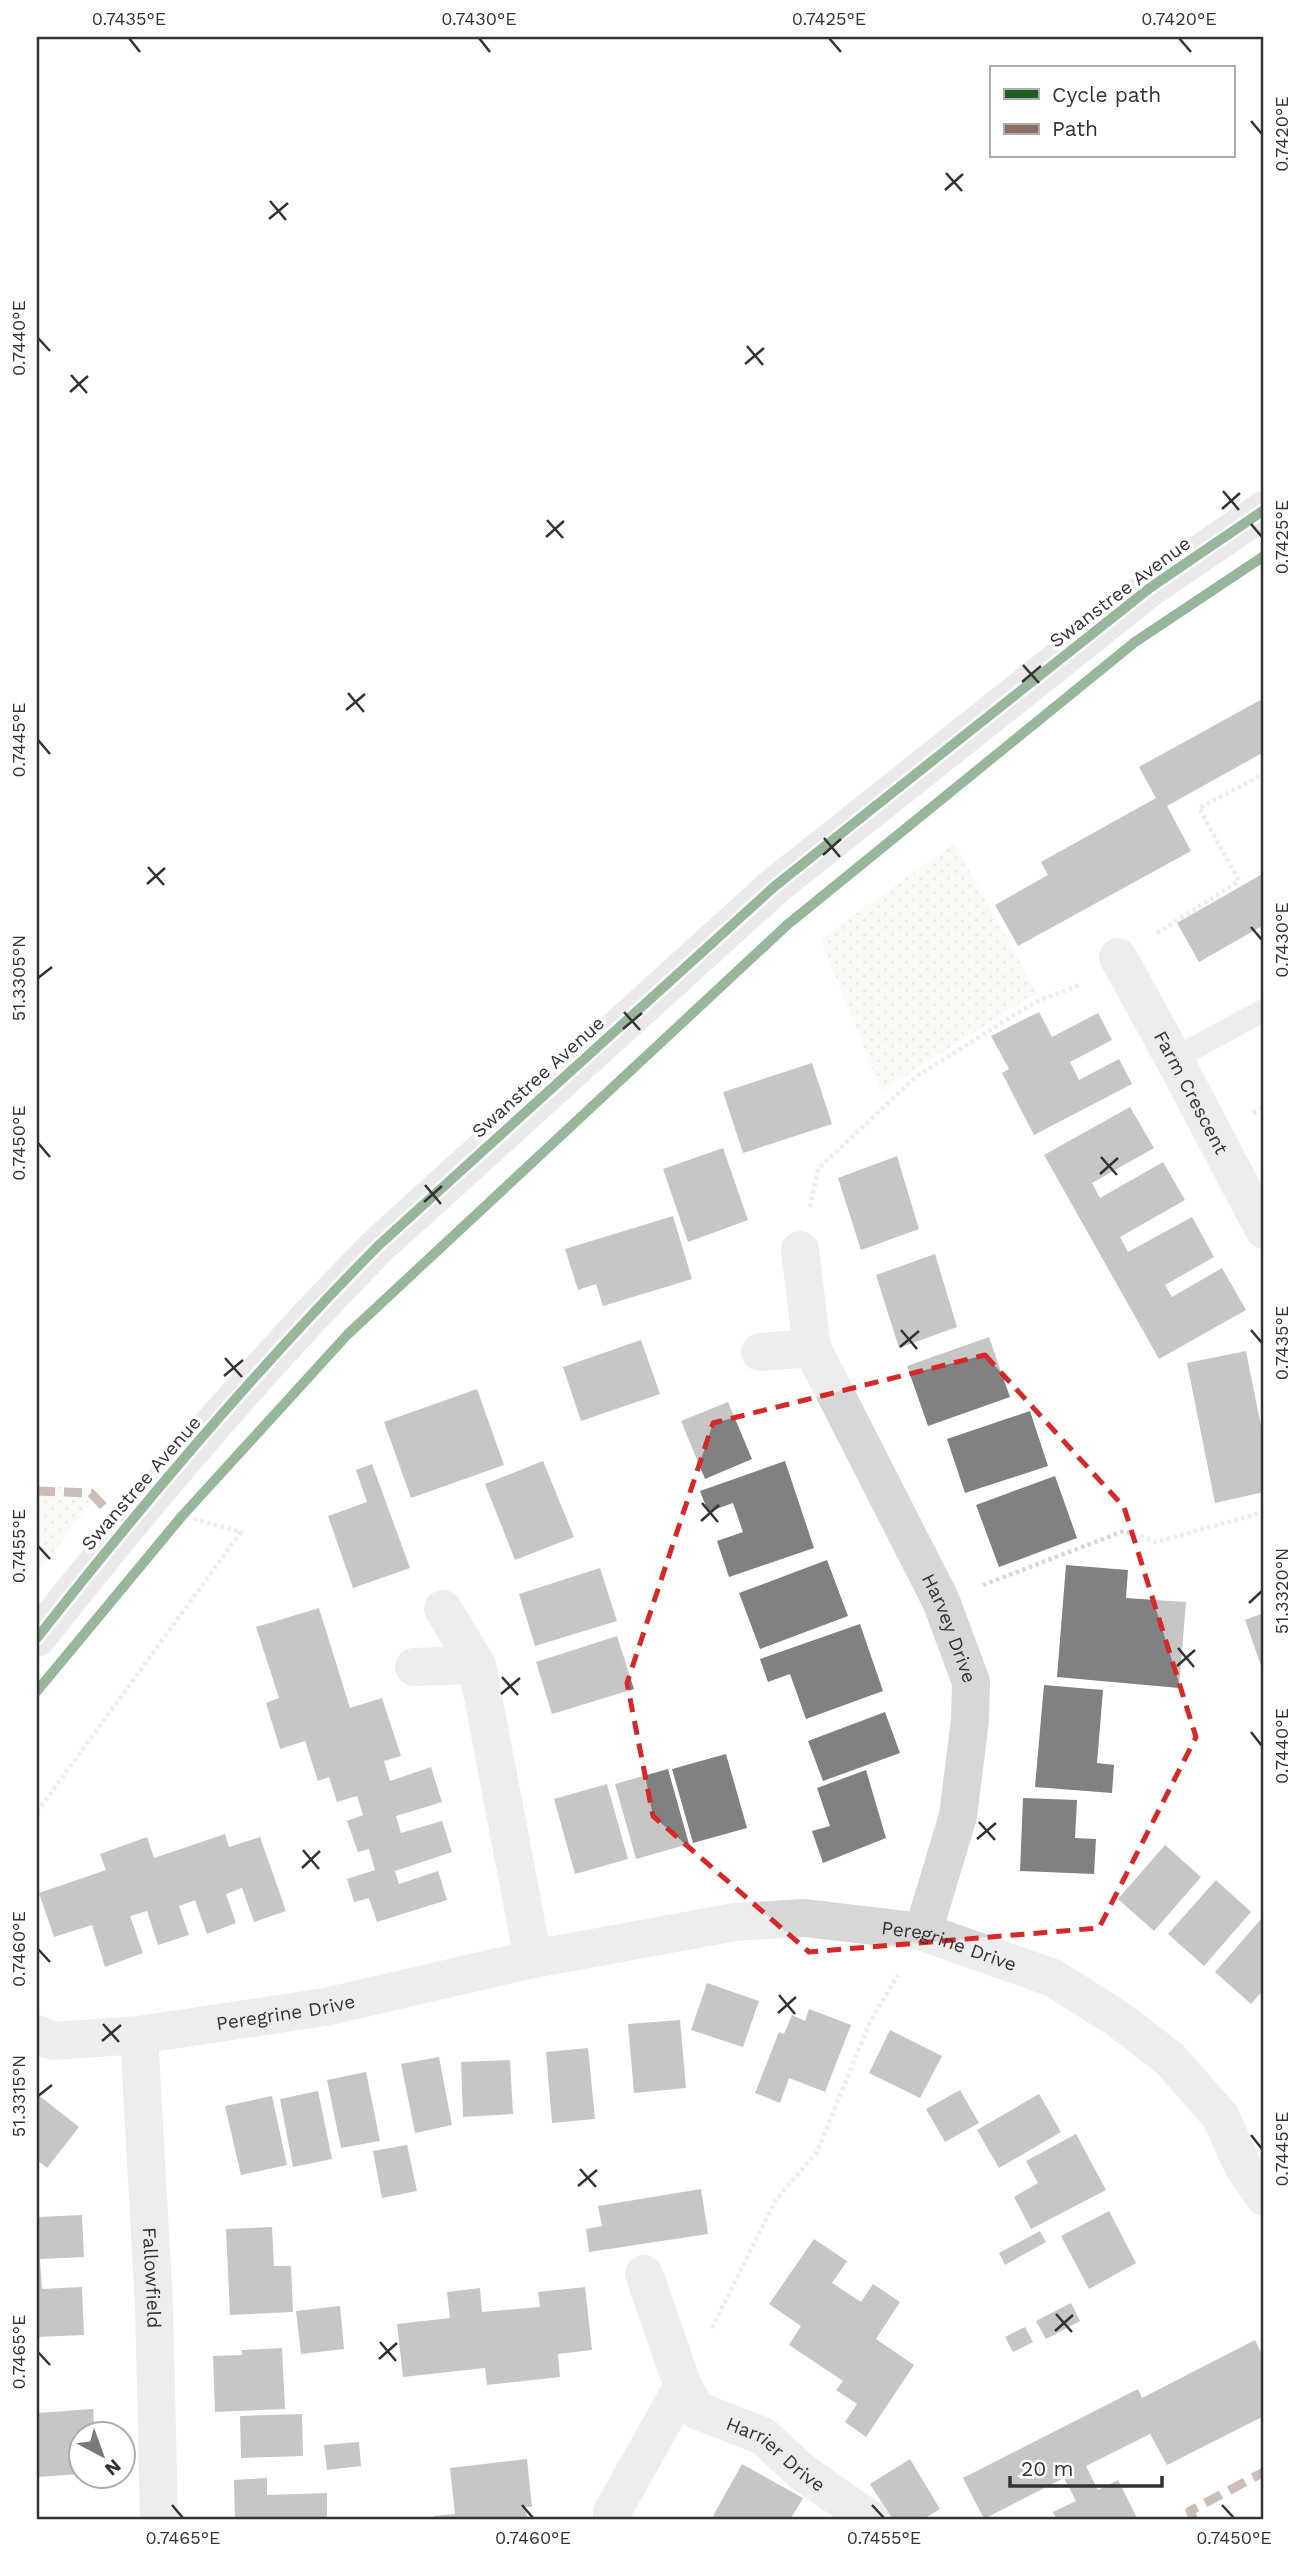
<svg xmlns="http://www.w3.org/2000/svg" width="1301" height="2557" viewBox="0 0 1301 2557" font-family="'Work Sans',sans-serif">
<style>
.grass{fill:url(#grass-dots)}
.building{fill:#818181}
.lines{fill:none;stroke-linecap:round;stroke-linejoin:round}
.path{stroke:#d7d7d7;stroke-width:4.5;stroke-dasharray:3.5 3.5;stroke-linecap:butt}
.lane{stroke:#d7d7d7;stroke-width:23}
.street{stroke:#d7d7d7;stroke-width:38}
.secondary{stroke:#d0d0d0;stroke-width:38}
.quiet{stroke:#8d6e63;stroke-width:9;stroke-dasharray:18 9;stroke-linecap:butt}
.cycleway-casing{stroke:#fff;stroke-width:15}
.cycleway{stroke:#1b5e20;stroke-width:10}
.marked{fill:none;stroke:#d62828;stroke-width:5;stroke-dasharray:14 9;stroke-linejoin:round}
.ticks{fill:none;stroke:#333;stroke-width:2.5}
.labels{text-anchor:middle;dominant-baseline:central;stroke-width:7;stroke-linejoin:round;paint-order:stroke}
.street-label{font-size:19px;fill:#333;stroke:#fff}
.neatline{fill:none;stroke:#333;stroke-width:2.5}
.ticks-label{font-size:18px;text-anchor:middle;fill:#333}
</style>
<defs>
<pattern id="grass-dots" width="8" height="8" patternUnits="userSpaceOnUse" patternTransform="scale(1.75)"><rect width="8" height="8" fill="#f2f7ee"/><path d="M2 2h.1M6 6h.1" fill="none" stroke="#d0d4cd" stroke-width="1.8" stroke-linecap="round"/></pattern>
</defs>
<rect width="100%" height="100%" fill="#fff"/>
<path class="grass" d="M954 843 1037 993 881 1091 821 939Z
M37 1486 102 1489 37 1573Z"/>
<path class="building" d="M1264 698V752L1167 806 1191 851 1018 946 995 905 1048 875 1041 862 1156 798 1139 767Z
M1264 873V925L1199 962 1177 923Z
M1039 1012 1052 1037 1098 1013 1112 1040 1070 1062 1079 1080 1119 1059 1132 1084 1034 1135 1002 1073 1009 1069 991 1036Z
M812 1063 832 1124 743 1153 723 1092Z
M1130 1107 1154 1148 1092 1183 1100 1198 1163 1162 1185 1200 1120 1237 1128 1252 1192 1217 1214 1257 1165 1285 1172 1297 1222 1268 1246 1310 1159 1359 1044 1155Z
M723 1148 748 1220 688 1242 663 1169Z
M897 1156 919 1229 861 1250 838 1178Z
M673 1216 692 1279 603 1306 596 1284 578 1290 565 1249Z
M935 1254 957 1327 899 1348 876 1275Z
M989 1337 1010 1397 928 1426 907 1366Z
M641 1340 660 1394 581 1421 563 1367Z
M1246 1351 1264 1441V1492L1215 1503 1187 1363Z
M477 1389 504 1465 411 1498 384 1422Z
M728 1402 752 1459 705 1479 681 1421Z
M1030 1411 1048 1466 965 1493 947 1439Z
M543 1461 574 1537 515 1560 485 1484Z
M785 1461 814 1548 729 1577 717 1541 743 1532 733 1503 708 1512 700 1491Z
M372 1464 410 1568 353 1588 328 1516 367 1502 356 1470Z
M1055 1476 1077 1538 999 1567 976 1505Z
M827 1560 848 1616 760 1649 739 1593Z
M1066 1565 1128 1570 1126 1598 1186 1602 1179 1688 1057 1677Z
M600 1568 617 1621 535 1646 519 1594Z
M319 1608 350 1708 382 1698 401 1756 384 1761 390 1781 431 1767 442 1802 396 1816 401 1833 442 1821 452 1852 395 1871 399 1884 438 1871 447 1900 377 1922 369 1898 354 1902 347 1879 375 1870 369 1849 358 1852 347 1821 363 1815 357 1796 337 1802 329 1777 318 1781 305 1741 280 1749 266 1703 279 1698 256 1627Z
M1264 1613V1674L1245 1620Z
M860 1624 883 1691 806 1719 790 1674 768 1682 760 1659Z
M617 1636 634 1689 552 1714 536 1662Z
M1044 1685 1103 1690 1097 1763 1114 1765 1112 1793 1035 1787Z
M885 1712 900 1753 823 1781 808 1741Z
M726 1754 747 1828 693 1843 672 1769Z
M668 1769 689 1844 636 1859 615 1784Z
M866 1770 886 1838 823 1863 812 1831 830 1826 817 1788Z
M607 1784 628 1859 575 1874 554 1799Z
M1023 1798 1077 1800 1075 1838 1096 1839 1094 1874 1020 1871Z
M225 1834 229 1847 260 1837 286 1911 254 1922 242 1888 226 1894 236 1923 207 1934 195 1900 179 1906 189 1935 158 1945 147 1911 130 1916 143 1953 105 1967 92 1925 54 1937 39 1893 106 1870 100 1854 147 1837 154 1858Z
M1165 1845 1201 1877 1154 1931 1118 1899Z
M1216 1880 1251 1912 1204 1966 1168 1934Z
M1262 1918 1264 1920V1989L1251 2004 1215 1972Z
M707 1983 759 2001 743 2047 691 2030Z
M809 2009 851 2025 825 2092 789 2078 780 2103 755 2093 779 2032 784 2034 792 2015 805 2021Z
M680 2020 686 2088 634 2093 628 2024Z
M890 2030 942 2056 920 2098 869 2073Z
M588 2048 595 2119 552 2123 546 2052Z
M439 2057 452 2125 415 2133 401 2064Z
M510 2060 513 2114 463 2117 461 2062Z
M366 2072 380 2141 341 2148 327 2080Z
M960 2090 979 2123 945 2142 926 2109Z
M318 2091 332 2159 293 2167 280 2099Z
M37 2094 79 2127 47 2168 37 2160Z
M1039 2094 1061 2132 999 2168 977 2130Z
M272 2096 287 2165 241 2175 225 2106Z
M1076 2134 1106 2190 1031 2229 1014 2197 1038 2183 1026 2161Z
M407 2145 417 2191 382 2198 373 2151Z
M701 2189 708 2234 589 2252 586 2229 602 2226 598 2206Z
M1109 2211 1136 2263 1089 2289 1061 2236Z
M82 2215 84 2257 40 2259 42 2289 82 2287 84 2335 37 2337V2217Z
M272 2227 274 2266H291L293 2312 230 2315 226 2229Z
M1040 2231 1046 2242 1005 2265 999 2253Z
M814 2239 847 2261 832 2283 861 2302 873 2284 900 2302 876 2339 914 2365 866 2437 845 2422 857 2404 836 2390 843 2381 789 2345 801 2326 769 2304Z
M585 2287 592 2350 558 2354 560 2377 487 2385 485 2368 403 2377 397 2324 450 2318 447 2292 480 2288 482 2312 540 2307 538 2292Z
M1071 2303 1080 2321 1046 2339 1036 2321Z
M340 2306 344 2349 301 2354 296 2311Z
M1025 2327 1033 2342 1013 2352 1005 2337Z
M1255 2340 1264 2359V2416L1167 2465 1150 2434 1086 2466 1098 2490 1118 2480 1138 2520H1057L1053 2512 1076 2501 1064 2478 984 2519 963 2478 1138 2389 1142 2398Z
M282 2348 285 2409 215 2412 213 2356 242 2355V2350Z
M93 2409 95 2434H80V2474L37 2477V2413Z
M302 2414 303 2456 241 2458 240 2416Z
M359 2442 361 2466 327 2470 324 2445Z
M527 2459 532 2507H526L527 2520H435L434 2516 455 2514 450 2468Z
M910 2459 940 2509 922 2520H893L870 2484Z
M742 2464 803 2498 790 2520H721L713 2516Z
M267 2478V2495L327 2493V2520H235L234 2480Z"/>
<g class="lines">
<path class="path" d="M1157 933 1239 881 1199 808 1264 774
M1253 1113 1264 1107
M810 1207 818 1169 917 1076 1035 1002 1080 985
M983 1585 1124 1531 1156 1542 1264 1512
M37 1812 241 1532 191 1518
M712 2328 775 2201 817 2152 870 2022 898 1975"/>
<path class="lane" d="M1174 1059 1264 1010"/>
<g class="street">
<path id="s1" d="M1118 957 1174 1059 1264 1230"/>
<path id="s2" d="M800 1250 812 1348 941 1601 971 1682 970 1720 958 1816 923 1932"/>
<path d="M760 1352 812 1348"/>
<path d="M443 1609 477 1665 533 1959"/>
<path d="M414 1667 477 1665"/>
<path id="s3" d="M37 2034 53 2041 139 2035 325 2007 533 1959 735 1922 805 1918 923 1932 1053 1978 1118 2019 1170 2059 1220 2116 1243 2166 1264 2197"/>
<path id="s4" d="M139 2035 154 2305 159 2520"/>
<path id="s5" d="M644 2274 683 2386 696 2410 763 2436 802 2472 871 2520"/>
<path d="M612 2520V2512L683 2386"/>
</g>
<path class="secondary" d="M37 1638C144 1502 257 1368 379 1245L775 886 1151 587 1264 510"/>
<path class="quiet" d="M37 1491 91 1493 106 1509 129 1521
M1194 2520 1190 2511 1264 2472"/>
<g class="cycleway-casing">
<path id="cycleway" d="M37 1638C144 1502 257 1368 379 1245L775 886 1151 587 1264 510
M37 1691 182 1516 348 1334 787 925 1135 642 1264 556"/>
</g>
<use href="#cycleway" class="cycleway"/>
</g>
<path d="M0 0H1301V2557H0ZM985 1355 1124 1507 1196 1737 1099 1928 809 1952 653 1816 627 1683 713 1423Z" fill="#fff" fill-opacity=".55" fill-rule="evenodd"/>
<path class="marked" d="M985 1355 1124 1507 1196 1737 1099 1928 809 1952 653 1816 627 1683 713 1423Z"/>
<path class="ticks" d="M129 38 140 52M479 38 490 52M829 38 841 52M1179 38 1191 52M1251 121 1262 134M946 173 962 191M945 190 963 174M270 201 286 220M269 219 288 203M38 338 50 351M747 346 763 365M745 364 764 348M71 375 87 393M70 392 88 376M1223 491 1239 510M1222 509 1240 493M547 520 563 538M1251 524 1262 537M546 537 564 521M1023 665 1039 683M1022 682 1041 666M348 693 364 712M346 710 365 694M38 740 50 754M824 838 840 857M823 855 841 839M148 867 164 885M147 884 165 868M1251 927 1262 940M38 978 52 967M624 1012 640 1030M623 1029 642 1013M38 1143 50 1157M1101 1157 1117 1175M1100 1174 1118 1158M425 1185 441 1204M424 1202 442 1186M901 1330 917 1349M1251 1330 1262 1343M900 1347 919 1331M225 1358 242 1377M224 1376 243 1360M702 1503 718 1522M701 1521 719 1505M38 1546 50 1559M1249 1603 1262 1591M1178 1648 1194 1667M1177 1666 1195 1650M502 1677 518 1695M501 1694 520 1678M1251 1732 1262 1746M979 1822 995 1840M977 1839 996 1823M303 1850 319 1869M302 1868 320 1851M38 1949 50 1962M779 1995 795 2014M778 2013 796 1997M103 2024 119 2042M102 2041 121 2025M38 2096 52 2085M1251 2135 1262 2149M580 2169 596 2187M578 2186 597 2170M1056 2314 1072 2332M1055 2331 1073 2315M380 2342 396 2361M38 2352 50 2365M379 2359 397 2343M172 2505 183 2518M522 2505 533 2518M872 2505 884 2518M1222 2505 1234 2518"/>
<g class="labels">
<g class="street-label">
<text transform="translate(1120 592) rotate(-37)">Swanstree Avenue</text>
<text transform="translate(538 1077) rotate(-42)">Swanstree Avenue</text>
<text stroke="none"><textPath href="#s1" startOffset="154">Farm Crescent</textPath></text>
<text transform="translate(141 1483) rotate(-49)">Swanstree Avenue</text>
<text stroke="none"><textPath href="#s2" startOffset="411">Harvey Drive</textPath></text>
<text stroke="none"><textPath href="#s3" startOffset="928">Peregrine Drive</textPath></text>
<text stroke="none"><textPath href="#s3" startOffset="252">Peregrine Drive</textPath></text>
<text stroke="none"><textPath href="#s4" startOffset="243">Fallowfield</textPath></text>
<text stroke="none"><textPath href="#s5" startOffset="238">Harrier Drive</textPath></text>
</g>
</g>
<rect width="1301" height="2557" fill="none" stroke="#ffffff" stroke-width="77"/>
<rect x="990" y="66" width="245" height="91" fill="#ffffff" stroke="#adadad" stroke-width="2"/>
<rect x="1004" y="89" width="35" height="10" fill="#1b5e20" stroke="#adadad" stroke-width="2"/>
<text x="1052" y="102" font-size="21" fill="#333333">Cycle path</text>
<rect x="1004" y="124" width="35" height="10" fill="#8d6e63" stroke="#adadad" stroke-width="2"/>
<text x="1052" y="136" font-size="21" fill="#333333">Path</text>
<g transform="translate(102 2455) rotate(139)"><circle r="33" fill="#ffffff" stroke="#adadad" stroke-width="2"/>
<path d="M0-5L12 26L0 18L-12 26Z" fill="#7a7a7a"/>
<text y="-10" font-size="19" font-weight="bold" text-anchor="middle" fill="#333333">N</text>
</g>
<path d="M1010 2476v10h152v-10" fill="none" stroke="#333333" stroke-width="3.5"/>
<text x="1021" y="2476" font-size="21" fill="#333333" stroke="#ffffff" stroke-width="5" paint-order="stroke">20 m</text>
<rect x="38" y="38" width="1224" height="2480" class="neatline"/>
<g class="ticks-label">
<text x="129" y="25">0.7435°E</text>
<text x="479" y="25">0.7430°E</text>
<text x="829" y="25">0.7425°E</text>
<text x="1179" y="25">0.7420°E</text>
<text transform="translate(1282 134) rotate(-90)" y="6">0.7420°E</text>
<text transform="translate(19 338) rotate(-90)" y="6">0.7440°E</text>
<text transform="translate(1282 537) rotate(-90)" y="6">0.7425°E</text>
<text transform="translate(19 740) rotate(-90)" y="6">0.7445°E</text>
<text transform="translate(1282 940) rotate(-90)" y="6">0.7430°E</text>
<text transform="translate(19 978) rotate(-90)" y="6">51.3305°N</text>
<text transform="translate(19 1143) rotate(-90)" y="6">0.7450°E</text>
<text transform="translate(1282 1343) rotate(-90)" y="6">0.7435°E</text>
<text transform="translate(19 1546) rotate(-90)" y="6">0.7455°E</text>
<text transform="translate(1282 1591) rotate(-90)" y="6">51.3320°N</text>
<text transform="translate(1282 1746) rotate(-90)" y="6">0.7440°E</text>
<text transform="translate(19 1949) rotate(-90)" y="6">0.7460°E</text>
<text transform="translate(19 2096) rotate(-90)" y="6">51.3315°N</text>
<text transform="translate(1282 2149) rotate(-90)" y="6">0.7445°E</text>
<text transform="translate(19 2352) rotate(-90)" y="6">0.7465°E</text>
<text x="183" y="2544">0.7465°E</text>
<text x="533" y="2544">0.7460°E</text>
<text x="884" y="2544">0.7455°E</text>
<text x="1234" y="2544">0.7450°E</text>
</g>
</svg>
